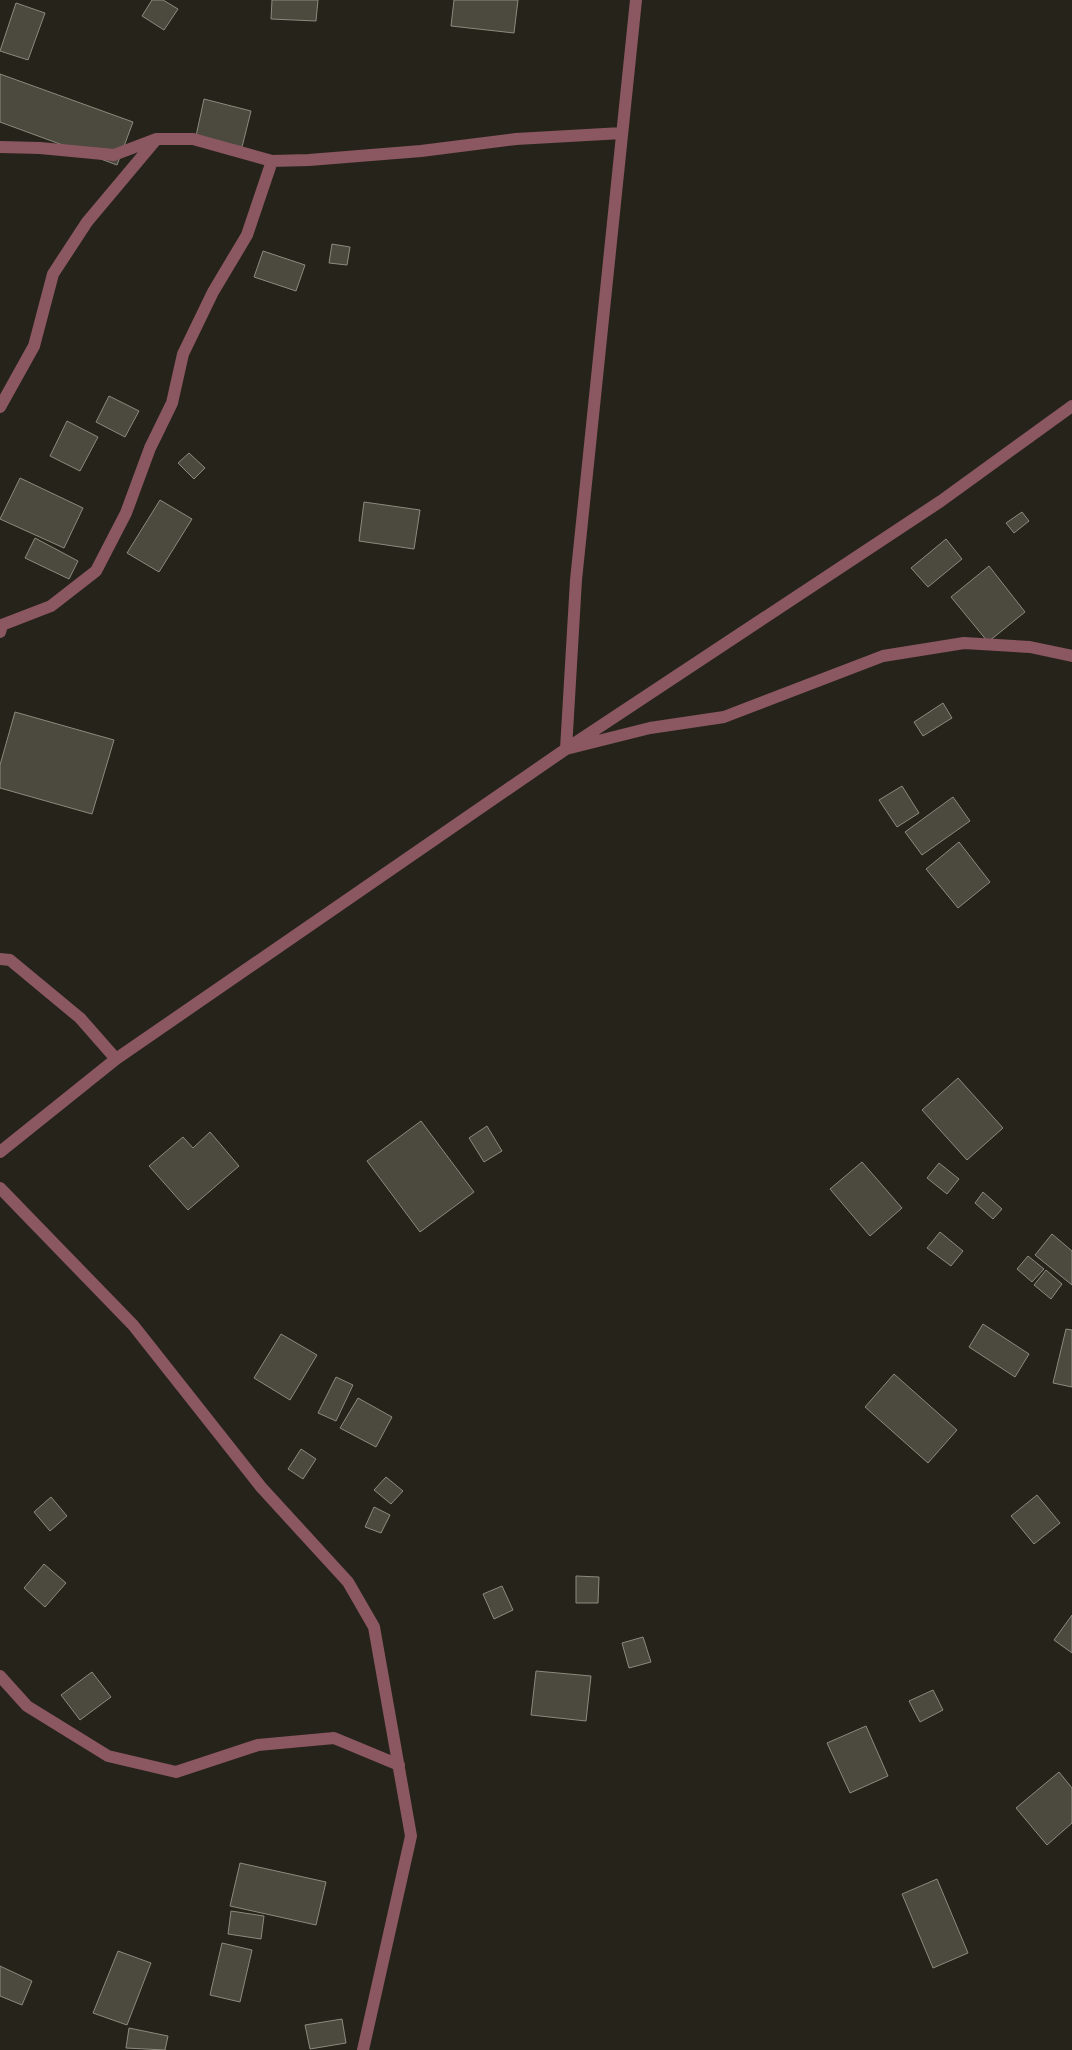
<svg xmlns="http://www.w3.org/2000/svg" width="1072" height="2050" viewBox="0 0 1072 2050" font-family="'IBM Plex Serif',serif">
<style>
.building{fill:#4c493e;stroke:#8c8a7e}
.lines{fill:none;stroke-linecap:round;stroke-linejoin:round}
.minor{stroke:#8b5760;stroke-width:12}
</style>
<rect width="100%" height="100%" fill="#26241a"/>
<path class="building" d="M152 0H163L178 9 164 30 142 16Z
M272 0H318L316 21 271 19Z
M454 0H518L514 33 451 26Z
M16 3 45 13 28 60 0 51Z
M0 74 133 122 117 165 0 122Z
M204 99 251 111 242 147 196 136Z
M332 244 350 247 347 265 329 263Z
M263 251 305 265 296 291 254 277Z
M109 396 139 411 125 437 96 422Z
M67 421 98 437 80 471 50 456Z
M189 453 205 468 194 479 178 463Z
M20 478 83 508 64 548 0 519Z
M160 500 192 519 159 572 127 553Z
M364 502 420 510 414 549 359 541Z
M1022 512 1029 521 1014 533 1006 523Z
M35 538 78 561 69 579 25 558Z
M946 539 962 559 928 587 911 568Z
M989 566 1025 612 988 642 951 597Z
M943 703 952 718 923 736 914 722Z
M15 712 114 740 92 814 0 788V765Z
M902 786 919 813 897 827 879 800Z
M953 797 970 821 922 855 905 832Z
M959 842 990 882 958 908 926 869Z
M958 1078 1003 1128 967 1160 922 1110Z
M421 1121 474 1192 420 1232 367 1161Z
M487 1126 502 1151 484 1162 469 1138Z
M210 1132 239 1166 188 1210 149 1166 183 1137 193 1148Z
M862 1162 902 1208 870 1236 830 1189Z
M939 1163 959 1179 947 1194 927 1178Z
M983 1192 1002 1209 993 1219 975 1203Z
M940 1232 963 1251 951 1266 927 1248Z
M1052 1234 1072 1251V1285L1035 1255Z
M1028 1256 1044 1269 1032 1282 1017 1269Z
M1046 1270 1062 1284 1051 1299 1034 1285Z
M983 1324 1029 1354 1015 1377 969 1347Z
M1066 1329 1072 1330V1387L1053 1383Z
M281 1334 317 1355 290 1400 254 1378Z
M894 1374 957 1430 928 1463 865 1407Z
M336 1377 353 1385 336 1421 318 1413Z
M358 1398 392 1417 376 1447 340 1428Z
M301 1449 316 1459 303 1479 288 1469Z
M386 1477 403 1491 391 1504 374 1490Z
M1037 1495 1060 1523 1034 1544 1011 1516Z
M51 1497 67 1516 50 1531 34 1512Z
M374 1507 390 1515 381 1533 365 1527Z
M44 1564 66 1583 45 1607 24 1588Z
M576 1576 599 1577 598 1603H576Z
M502 1586 513 1610 494 1619 483 1594Z
M1072 1615V1653L1054 1640Z
M643 1637 651 1662 629 1668 622 1643Z
M536 1671 591 1676 586 1721 531 1715Z
M92 1672 111 1697 80 1720 61 1695Z
M933 1690 943 1710 920 1722 909 1701Z
M866 1726 888 1776 850 1793 827 1743Z
M1059 1772 1072 1788V1823L1047 1845 1016 1808Z
M240 1863 326 1882 316 1925 230 1906Z
M937 1879 968 1953 933 1968 902 1894Z
M231 1911 264 1916 261 1939 228 1934Z
M222 1943 252 1950 240 2002 210 1995Z
M118 1951 151 1963 127 2025 93 2013Z
M0 1966 32 1981 22 2005 0 1996Z
M342 2019 346 2043 310 2049 305 2025Z
M129 2028 168 2036 165 2050 126 2048Z"/>
<g class="lines">
<path class="minor" d="M636 0 576 580 566 749 650 728 724 717 883 656 964 643 1030 647 1072 656
M0 147 40 148 114 155 156 139H193L272 161 309 160 421 151 516 139 622 133
M0 407 34 346 53 274 87 222 155 141
M0 632 2 625 51 606 96 571 126 513 150 448 172 403 183 354 213 292 247 235 272 161
M0 959 10 960 80 1018 116 1059
M0 1152 116 1059 566 749 941 501 1072 406
M0 1188 133 1325 261 1487 348 1582 374 1627 411 1836 363 2050
M0 1676 27 1706 108 1756 176 1772 258 1745 334 1738 399 1765"/>
</g>
</svg>
